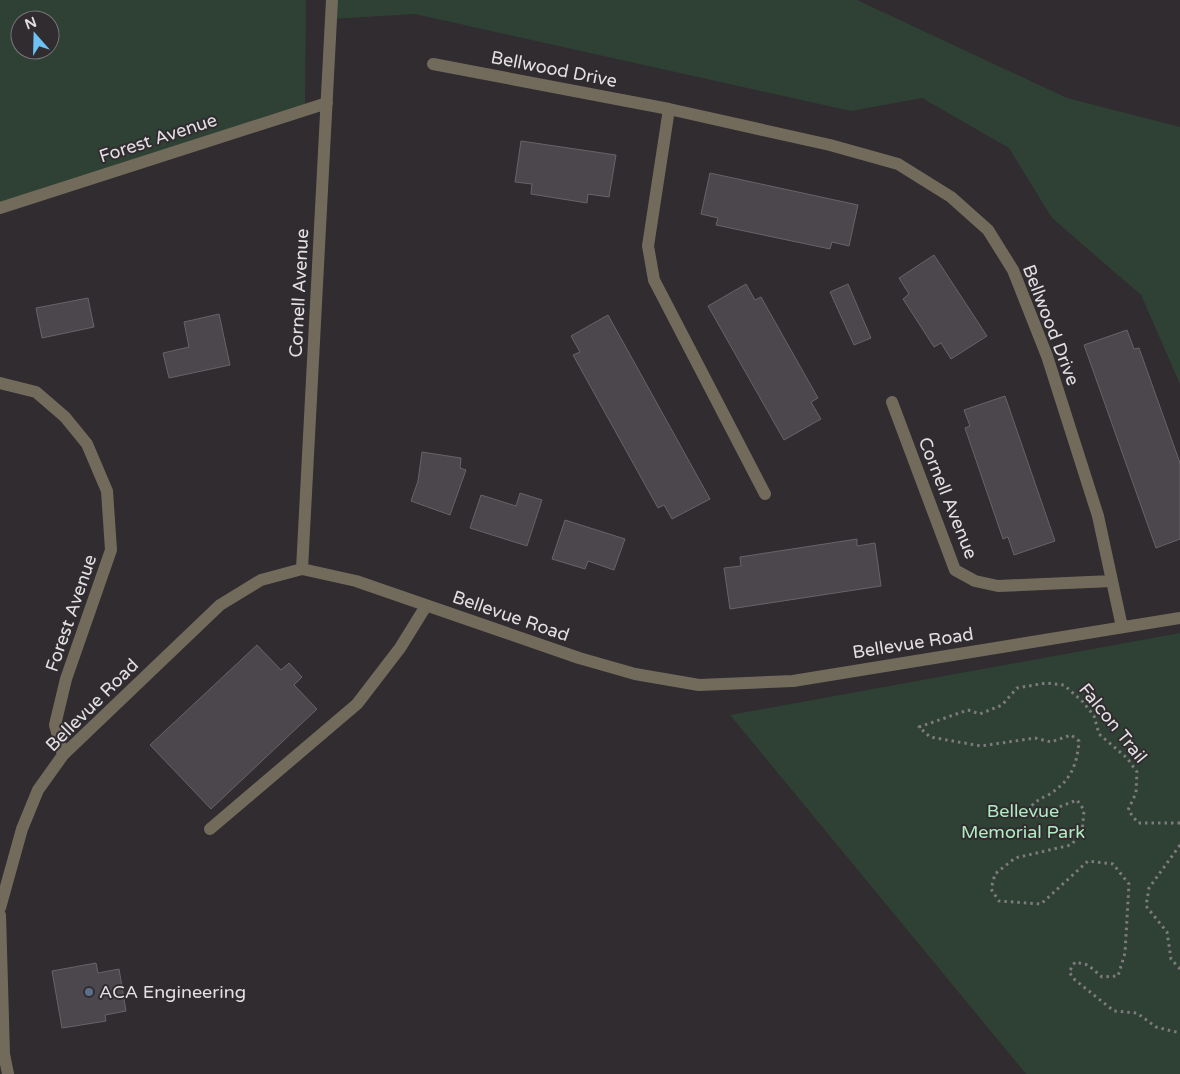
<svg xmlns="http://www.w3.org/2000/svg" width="1180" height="1074" viewBox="0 0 1180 1074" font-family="'Varela Round',sans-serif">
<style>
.green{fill:#2e4134;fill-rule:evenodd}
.building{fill:#4b474c;stroke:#686368}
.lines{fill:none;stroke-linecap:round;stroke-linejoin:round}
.path{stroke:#7e7a7e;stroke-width:3;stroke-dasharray:2.5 4;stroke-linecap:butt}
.minor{stroke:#726b5c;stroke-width:12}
.service-dot{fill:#5c6f8a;stroke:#302c30;stroke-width:2}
.labels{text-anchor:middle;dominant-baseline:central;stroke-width:4;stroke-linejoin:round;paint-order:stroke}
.street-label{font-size:18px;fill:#e3e0e3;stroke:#302c30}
.park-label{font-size:18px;fill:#afecc1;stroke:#302c30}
.poi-label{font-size:18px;fill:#e3e0e3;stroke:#302c30;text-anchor:start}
</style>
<rect width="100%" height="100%" fill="#302c30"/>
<path class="green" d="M0 0H306L305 108 0 208ZM20 20H50V50H20Z
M332 0H857L1067 98 1180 127V384L1141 295 1052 218 1009 148 922 98 851 111 415 14 331 19Z
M1180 633V1074H1026L730 715Z"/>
<path class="building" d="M521 141 616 155 609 197 588 194 587 203 531 194 532 184 515 182Z
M710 173 858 205 849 246 832 242 830 249 716 225 718 218 701 214Z
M934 255 987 336 951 359 941 343 934 347 903 299 909 294 899 278Z
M746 284 755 300 761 297 818 398 811 402 821 419 784 440 708 306Z
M848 284 871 338 854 345 830 292Z
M88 298 94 327 42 338 36 308Z
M219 314 230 365 169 378 163 353 189 347 184 322Z
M608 315 710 499 672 519 664 505 658 508 573 355 580 352 571 336Z
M1127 330 1134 349 1139 348 1180 463V539L1156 548 1084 345Z
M1005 396 1055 541 1014 555 1008 537 1003 539 965 428 970 426 964 410Z
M422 452 461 458 460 468 466 470 450 515 411 501 418 481Z
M520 493 542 500 527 546 470 528 481 495 516 506Z
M565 520 625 539 614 570 588 561 585 569 552 559Z
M857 539V546L875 543 881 586 730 609 724 568 741 566 740 557Z
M257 645 281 670 289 663 302 677 294 685 317 709 211 809 150 745Z
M96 963 98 973 119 969 126 1011 105 1015 106 1021 62 1028 52 971Z"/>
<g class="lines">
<path class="path" d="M1180 823H1138L1128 810 1136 793 1137 772 1127 758 1099 734 1094 716 1083 702 1064 685 1046 683 1017 688 1002 705 980 714 968 710 919 727 930 737 981 746 1035 738 1051 742 1071 735 1079 741C1077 766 1070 782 1048 795 1038 800 1034 802 1027 811L1036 816 1077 800 1084 810 1082 833 1071 845 1015 858 995 874 991 889 999 901 1041 904 1088 861 1113 864 1129 884 1125 953 1118 976 1102 977 1088 965 1075 962 1069 972 1075 980 1114 1011 1137 1013 1156 1027 1180 1033
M1180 845 1149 888 1146 906 1167 932 1171 959 1180 969"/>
<path class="minor" d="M433 64 669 109 830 145 898 164 951 197 988 230 1013 270 1047 356 1098 516 1122 627
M669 109 648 246 654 280 765 494
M0 208 327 103
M0 383 36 392 65 417 87 444 107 491 111 550 66 679 55 725 63 755
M892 402 955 570 975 581 998 586 1112 581
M302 569 332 0
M210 829 357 704 400 648 426 606
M0 908 22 829 38 790 63 755 220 605 261 580 302 569 356 581 579 658 635 674 699 685 793 681 1180 618
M0 915 4 1054 8 1074"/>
</g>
<circle class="service-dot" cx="89" cy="992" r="5"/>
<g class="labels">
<g class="street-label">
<text transform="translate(554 69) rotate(11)">Bellwood Drive</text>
<text transform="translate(158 138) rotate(-18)">Forest Avenue</text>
<text transform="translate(299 293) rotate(-87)">Cornell Avenue</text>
<text transform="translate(1051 325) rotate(69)">Bellwood Drive</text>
<text transform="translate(948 498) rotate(68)">Cornell Avenue</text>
<text transform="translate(71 613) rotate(-71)">Forest Avenue</text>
<text transform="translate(511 616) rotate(19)">Bellevue Road</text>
<text transform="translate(913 643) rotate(-9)">Bellevue Road</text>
<text transform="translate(92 705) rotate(-45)">Bellevue Road</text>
<text transform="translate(1113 723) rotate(51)">Falcon Trail</text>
</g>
<g class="park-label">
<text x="1023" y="811">Bellevue<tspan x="1023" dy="21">Memorial Park</tspan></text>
</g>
<g class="poi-label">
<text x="99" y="992">ACA Engineering</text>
</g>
</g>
<g transform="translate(35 35) rotate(340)"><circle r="24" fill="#302c30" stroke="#787478"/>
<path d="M0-4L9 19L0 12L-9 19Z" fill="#6ec2f3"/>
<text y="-8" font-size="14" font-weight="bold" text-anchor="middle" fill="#e3e0e3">N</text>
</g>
</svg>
